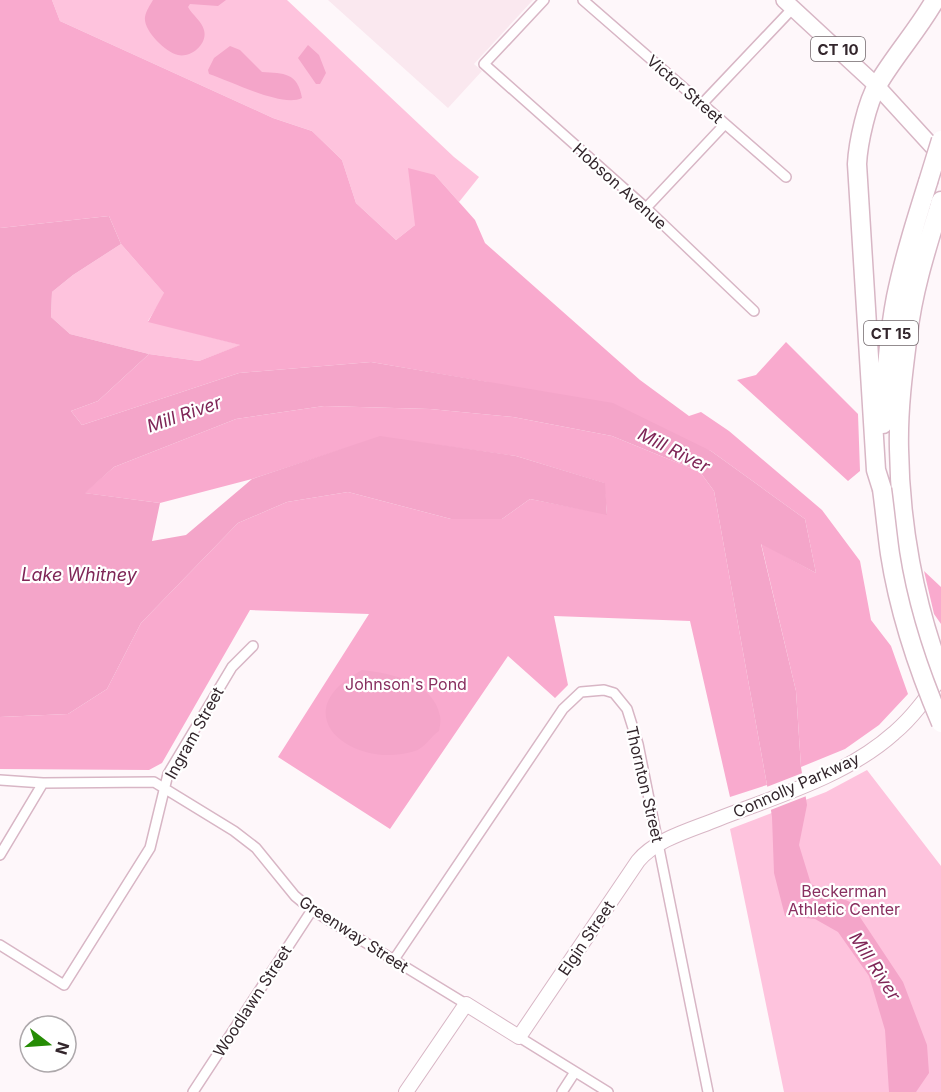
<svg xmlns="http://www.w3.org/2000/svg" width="941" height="1092" viewBox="0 0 941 1092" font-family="Inter,sans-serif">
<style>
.built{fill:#fae8ef}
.green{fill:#fec3dd}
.forest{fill:#f9aace}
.water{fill:#f4a5c9}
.pier{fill:#fef7fa}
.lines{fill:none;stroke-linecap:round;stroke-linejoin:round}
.street-casing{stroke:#d8b6c5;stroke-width:12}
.secondary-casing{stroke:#d8b6c5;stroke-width:16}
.primary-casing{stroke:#d8b6c5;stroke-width:18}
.highway-casing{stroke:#d8b6c5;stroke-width:21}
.street{stroke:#fff;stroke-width:9}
.secondary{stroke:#fff;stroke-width:14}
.primary{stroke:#fff;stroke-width:15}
.highway{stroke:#fff;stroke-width:18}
.highway-bridge-casing{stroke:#d8b6c5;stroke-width:21;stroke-linecap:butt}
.highway-bridge{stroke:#fff;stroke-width:18}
.labels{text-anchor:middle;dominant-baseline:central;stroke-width:4.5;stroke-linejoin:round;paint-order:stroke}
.shield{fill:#fff;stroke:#70676b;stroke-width:1.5}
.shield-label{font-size:15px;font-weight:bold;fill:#33262c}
.street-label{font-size:16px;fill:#33262c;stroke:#fff}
.park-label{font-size:16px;fill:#893060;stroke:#fff}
.water-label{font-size:18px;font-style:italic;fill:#7f2657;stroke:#fff}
</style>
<rect width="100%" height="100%" fill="#fef7fa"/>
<path class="built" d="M328 0H533L474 64 482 71 448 108Z"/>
<path class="green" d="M52 0H287L454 157 479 177 459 202 435 175 415 225 396 240 356 203 342 160 312 131 273 118 60 21Z
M121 244 165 294 148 321 241 345 199 361 149 354 70 334 51 317 52 292 73 275Z
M867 770 941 866V1092H784L730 829 826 792Z"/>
<path class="forest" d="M0 0H52L60 21 273 118 312 131 342 160 356 203 396 240 415 225 408 168 435 175 475 220 485 243 640 380 689 416 701 412 729 431 822 510 860 561 871 620 891 646 908 694 879 725 845 749 801 767 796 691 761 543 816 573 805 519 711 451 487 382 371 362 239 373 82 425 71 411 98 401 149 354 199 361 240 345 148 322 164 293 121 244 109 216 0 228Z
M786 342 858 414 860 471 848 481 737 380 756 375Z
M324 406 430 409 513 417 612 436 700 472 714 491 767 785 730 797 690 621 554 616 568 685 555 698 508 656 390 829 278 757 369 614 250 610 162 763 149 770 0 769V717L68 714 107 689 141 623 238 523 287 502 348 492 451 519H502L530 499 607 514 604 483 516 456 380 437 252 479 160 503 84 493 114 467 236 419Z
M924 571 941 587V624L934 614Z"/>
<path class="water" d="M153 0H226L218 6 190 4 188 7C193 16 201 20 204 30 208 44 191 58 178 55 165 52 143 30 145 17 146 11 150 5 153 0Z
M308 45 319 55 326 73 320 84H316L298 58Z
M230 46 240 50 262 72C284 73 298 73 302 98 282 108 231 81 209 74L208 70 214 58Z
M109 216 121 244 73 275 52 292 51 317 70 334 149 354 98 401 71 411 82 425 239 373 371 362 613 403 711 451 805 519 816 573 761 544 796 691 801 767 807 805 799 845 811 884 850 902 903 982 927 1045 929 1073 916 1092H889L885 1030 869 976 838 932 815 919 785 916 774 873 772 817 767 785 714 491 700 472 612 436 513 417 430 409 324 406 236 419 114 467 85 493 160 503 152 541 186 535 252 479 380 436 516 456 605 483 607 515 530 499 502 519H451L348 492 287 502 238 523 141 623 107 689 68 714 0 717V228Z
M362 670C391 673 434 682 440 716 441 720 440 726 439 731 431 736 425 748 415 751 354 771 280 714 362 670Z"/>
<path class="pier" d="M805 772 809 795 768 811 764 788Z"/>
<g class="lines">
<g class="street-casing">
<path id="street" d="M544 0 484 64 646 208 754 311
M583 0 786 177
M702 104 793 8
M646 208 725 124
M0 780 43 783 154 782 234 831 256 848 295 896 312 910 466 1004
M0 855 43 783
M0 945 64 985 150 848 168 774 232 667 253 646
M393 961 563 709 581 692 604 690 614 693 627 709 638 744 708 1092
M519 1037 608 1092
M193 1092 312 910
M562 1092 575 1072"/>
</g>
<g class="secondary-casing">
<path id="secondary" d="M406 1092 466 1004 519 1037 638 861C656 839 691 830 718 819 777 796 846 776 894 733 913 717 927 697 941 677"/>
</g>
<g class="primary-casing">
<path id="primary" d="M784 0 877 86 941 156"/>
</g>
<g class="highway-casing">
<path id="highway" d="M941 201C928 244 913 289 908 334 903 372 898 411 899 449 900 523 914 603 941 673
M883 424C886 382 888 339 896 297 904 258 916 220 928 182
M882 489 876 470 857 164C858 143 867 102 878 84 895 55 918 30 935 0"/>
</g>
<use href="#street" class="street"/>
<use href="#secondary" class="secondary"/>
<use href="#primary" class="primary"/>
<use href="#highway" class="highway"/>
<g class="highway-bridge-casing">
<path id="highway-bridge" d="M928 182 941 140
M882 489C885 511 887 533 890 554 899 612 918 669 941 723"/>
</g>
<use href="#highway-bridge" class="highway-bridge"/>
</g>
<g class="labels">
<g class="shield">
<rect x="811" y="37" width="54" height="24" rx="4.5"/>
<rect x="864" y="321" width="54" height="24" rx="4.5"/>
</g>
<g class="shield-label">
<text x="838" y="49">CT 10</text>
<text x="891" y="333">CT 15</text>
</g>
<g class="street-label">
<text transform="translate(685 89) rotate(41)">Victor Street</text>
<text transform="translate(620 186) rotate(42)">Hobson Avenue</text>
<text transform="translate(194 733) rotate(-61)">Ingram Street</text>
<text transform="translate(645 784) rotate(77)">Thornton Street</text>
<text transform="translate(796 785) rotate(-24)">Connolly Parkway</text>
<text transform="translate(354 934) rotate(33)">Greenway Street</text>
<text transform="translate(586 938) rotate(-56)">Elgin Street</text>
<text transform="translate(252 1001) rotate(-57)">Woodlawn Street</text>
</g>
<g class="park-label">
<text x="406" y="684">Johnson's Pond</text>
<text x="844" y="891">Beckerman<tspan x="844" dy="18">Athletic Center</tspan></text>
</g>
<g class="water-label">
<text transform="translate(184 414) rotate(-19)">Mill River</text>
<text transform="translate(674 450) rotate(27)">Mill River</text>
<text x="79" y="574">Lake Whitney</text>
<text transform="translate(875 966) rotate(57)">Mill River</text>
</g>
</g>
<g transform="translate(48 1044) rotate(107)"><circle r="28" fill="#ffffff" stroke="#ada8ab" stroke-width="1.5"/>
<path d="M0-4.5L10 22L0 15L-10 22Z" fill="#268c05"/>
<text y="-9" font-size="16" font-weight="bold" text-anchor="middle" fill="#33262c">N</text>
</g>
</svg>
